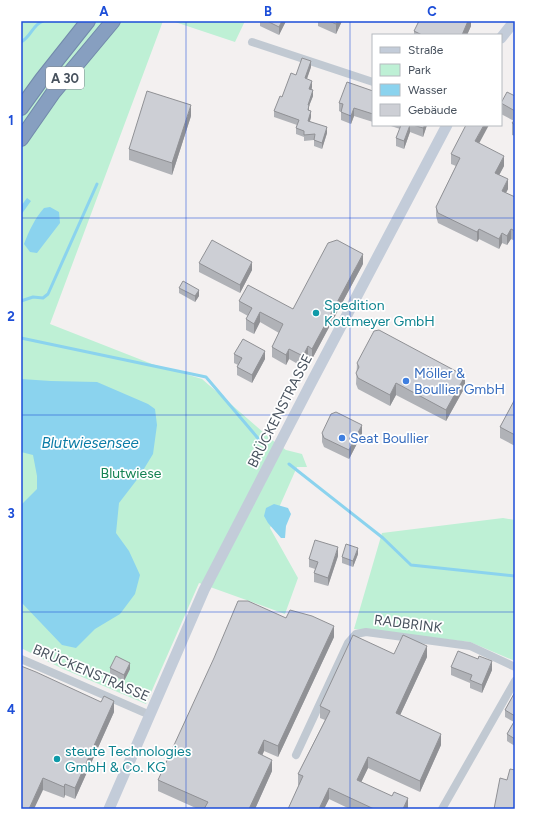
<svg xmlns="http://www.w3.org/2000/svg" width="536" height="830" viewBox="0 0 536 830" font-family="Figtree,sans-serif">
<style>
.green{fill:#bef0d5}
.water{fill:#8bd3ee}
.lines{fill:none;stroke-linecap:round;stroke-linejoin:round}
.stream{stroke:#8bd3ee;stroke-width:3}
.motorway-casing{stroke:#728aab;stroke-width:16}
.minor{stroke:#c1c9d2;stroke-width:8}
.secondary{stroke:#c3ccd9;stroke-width:11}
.motorway{stroke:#879fc0;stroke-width:14}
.wall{fill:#b0b2b7}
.shaded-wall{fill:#909195}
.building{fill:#cdcfd5;stroke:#909195}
.grid{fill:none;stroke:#1d4ed8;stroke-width:1;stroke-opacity:0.55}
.culture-dot{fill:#0f9aa8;stroke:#fff;stroke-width:1.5}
.shop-dot{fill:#3f7fe0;stroke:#fff;stroke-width:1.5}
.labels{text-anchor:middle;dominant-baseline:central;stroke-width:3.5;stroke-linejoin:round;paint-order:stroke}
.shield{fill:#fff;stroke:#7f868e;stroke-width:1}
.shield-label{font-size:13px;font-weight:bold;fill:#48525e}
.culture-label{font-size:14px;fill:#0d838f;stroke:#fff;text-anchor:start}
.shop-label{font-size:14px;fill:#366cbe;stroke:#fff;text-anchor:start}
.street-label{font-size:14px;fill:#48525e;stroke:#fff}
.park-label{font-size:14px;fill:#158253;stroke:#fff}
.water-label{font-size:15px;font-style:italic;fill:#0a7ca7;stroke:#fff}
.neatline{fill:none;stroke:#1d4ed8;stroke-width:1.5}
.grid-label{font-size:13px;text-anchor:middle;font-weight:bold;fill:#1d4ed8}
</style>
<rect width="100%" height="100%" fill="#f3f0f0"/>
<path class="green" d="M21 21H163L50 324 152 364 202 379 272 440 286 450 302 454 307 467H297L270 528 298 578 285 614 199 583 146 704 61 668 21 648Z
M172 21H245L235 42Z
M503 518 515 520V661L470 642 354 629 382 533Z"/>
<path class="water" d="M27 198 31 201 21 215V206Z
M50 207 59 212 60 223 37 253 30 252 24 244C29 231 35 218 44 208Z
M21 379 51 381 97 382 148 404 155 409 157 425 153 454 139 477 119 503 116 533 129 551 140 575 135 594 120 614 95 629 76 648 62 645 21 602V505L37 489V476L33 455 21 452Z
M274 504 288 508 291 514 286 526 285 538H281L268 523 264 516 266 508Z"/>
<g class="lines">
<path class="stream" d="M21 42C31 37 33 24 43 21
M21 301 33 297 43 298 48 294 97 184
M21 338 206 377 262 443
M289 464 383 538 411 565 515 576"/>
<g class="motorway-casing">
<path id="motorway" d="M21 108 42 79 88 21
M21 139 53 93 113 21"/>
</g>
<path class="minor" d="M252 42 373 82
M21 659 150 715
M296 755 348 643 356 634 366 632 470 646 515 667
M442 809 515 681"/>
<path class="secondary" d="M501 38 513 23
M109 809 204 590 310 385 447 125"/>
<use href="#motorway" class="motorway"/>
</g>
<path class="wall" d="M260 21H286L279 35 260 26Z
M318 21H342L336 34 318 26Z
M471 21V26L467 35H414V31Z
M311 67 307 79 312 87V89L313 96 309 106V111L311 117 310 121 327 133 322 149 314 146V140L304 141V137L296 134V128L297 125 274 117V111L282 97 296 75Z
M373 91V122L354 116 351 124 341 120V112L339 111V103Z
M515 96V136L512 135V123L514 121 501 114V102Z
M191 116 172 175 129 160V149Z
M388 125H427L423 137 410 132 404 149 396 146V138L400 129Z
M479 143 504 166 499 175 508 189 506 193 515 197V241L511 239 507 245 502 243 499 249 479 239 477 242 438 223 436 216V207L456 166 451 164V154Z
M199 263 252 270 240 293 199 272Z
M363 264 312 359 308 357 303 367 289 359 286 365 272 357V347L279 333 260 322 254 334 246 330V319L248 316 239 311V301L293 309Z
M179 288 199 296 195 302 179 293Z
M234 354 265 359 252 383 237 375V367L238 365 234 363Z
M357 363 465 387 446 421 396 395 390 406 358 389 356 384Z
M515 399V446L500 438V427Z
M322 433 362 434 349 459 324 447 322 442Z
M358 554 353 567 342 563V557Z
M338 556 328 586 314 582V573L315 569 309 567V559Z
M286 618 334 637 278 757 264 751 262 756 272 771 255 809H198L158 791V780Z
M394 654 427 657 400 715 441 745 420 792 368 768 361 782 408 809H350L329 799 324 809H288L299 785H298V774L325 720 320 718V706Z
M478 659 492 670 482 693 470 688V683L451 675V667Z
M21 666 114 712 75 799 65 795 64 798 43 790Z
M110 668 130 669 124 681 110 674Z
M515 692V746L507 741V734L514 722 505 717V710Z"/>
<path class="shaded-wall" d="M282 21H286L279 35V27Z
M337 21H342L336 34V24Z
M468 21H471V26L467 35H462Z
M311 61V67L305 84V78Z
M312 81V87L309 95V89Z
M313 90V96L309 106V112L308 116V105Z
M191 105V116L172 175V163Z
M354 108V116L351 124V116Z
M311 111V117L308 127V121Z
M410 125V132L404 149V141Z
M425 125H427L423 137V128Z
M484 125H489L475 151V141Z
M327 127V133L322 149V143Z
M504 156V166L495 183V173Z
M508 179V189L502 200V191Z
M479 229V239L477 242V232Z
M511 229V239L507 245V236Z
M502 233V243L499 249V239Z
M363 254V264L312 359V349Z
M252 262V270L240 293V285Z
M199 290V296L195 302V296Z
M260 312V322L254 334V324Z
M308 346V357L303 367V356Z
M289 349V359L286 365V355Z
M265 351V359L252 383V375Z
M465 376V387L446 421V410Z
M396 383V395L390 406V395Z
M362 425V434L349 459V450Z
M338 547V556L328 586V578Z
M358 548V554L353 567V561Z
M334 626V637L278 757V746Z
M427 646V657L396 724V713Z
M492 661V670L482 693V685Z
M130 663V669L124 681V675Z
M114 701V712L75 799V788Z
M441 734V745L420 792V781Z
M264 740V751L258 765V753Z
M368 757V768L357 791V780Z
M272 760V771L255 809H249Z
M43 778V790L34 809H29Z
M65 784V795L64 798V787Z
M329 788V799L324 809H319Z
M408 798V809H403Z"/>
<path class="building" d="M267 21H282L279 27Z
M329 21H337L336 24Z
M419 21H468L462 35H422L414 31Z
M302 58 311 61 305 78 312 81 309 89 313 90 308 105H309L308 110 311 111 308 121 327 127 322 143 314 140 315 134 304 135V131L296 128 299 120 274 111 280 96 282 97 291 73 296 75Z
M347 82 373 91V114L354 108 351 116 341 112 343 104 339 103Z
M147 91 191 105 172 163 129 149Z
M507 92 515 96V111L501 103Z
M515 119V125L512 123Z
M401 125H410L404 141 396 138Z
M413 125H425L423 128Z
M466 125H484L475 141 504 156 495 173 508 179 502 191 515 197V231L511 229 507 236 502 233 499 239 479 229 477 232 438 213 436 207 460 158 451 154Z
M212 240 252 262 240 285 199 263Z
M337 240 363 254 312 349 308 346 303 356 289 349 286 355 272 347 283 324 260 312 254 324 246 319 252 308 239 301 248 285 293 309 328 243Z
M183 281 199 290 195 296 179 288Z
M379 330 465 376 446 410 396 383 390 395 358 378 356 373 359 367 357 363 374 331Z
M243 339 265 351 252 375 237 367 242 358 234 354Z
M515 399V435L500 427Z
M336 412 362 425 349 450 324 438 322 433 331 414Z
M315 540 338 547 328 578 314 573 318 562 309 559Z
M346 544 358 548 353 561 342 557Z
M238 601H248L286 618 290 610 312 616 334 626 278 746 264 740 258 753 272 760 249 809H204L208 802 158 780 214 658Z
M353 635 394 654 403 635 427 646 396 713 441 734 420 781 368 757 357 780 392 796 394 792 408 798 403 809H374L329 788 319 809H288L303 776 298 774 330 711 320 706Z
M458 651 478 659 479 656 492 661 482 685 470 680 472 675 451 667Z
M116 656 130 663 124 675 110 668Z
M21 666 36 672 101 702 104 696 114 701 75 788 65 784 64 787 43 778 29 809H21Z
M515 692V716L505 710Z
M515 720V739L507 734Z
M510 769 515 770V809H494L500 778 507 780Z"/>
<path class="grid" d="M186 21V809M350 21V809M21 218H515M21 415H515M21 612H515"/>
<g class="culture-dot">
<circle cx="316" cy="313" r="4"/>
<circle cx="57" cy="759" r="4"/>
</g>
<g class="shop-dot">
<circle cx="406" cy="381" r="4"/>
<circle cx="342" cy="438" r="4"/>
</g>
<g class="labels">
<rect class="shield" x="46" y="67" width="38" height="22" rx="3"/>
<g class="shield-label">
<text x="65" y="78">A 30</text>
</g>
<g class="culture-label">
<text x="324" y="305">Spedition<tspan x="324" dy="16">Kottmeyer GmbH</tspan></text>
<text x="65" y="751">steute Technologies<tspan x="65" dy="16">GmbH &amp; Co. KG</tspan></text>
</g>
<g class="shop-label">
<text x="414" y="373">Möller &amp;<tspan x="414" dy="16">Boullier GmbH</tspan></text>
<text x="350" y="438">Seat Boullier</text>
</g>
<g class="street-label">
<text transform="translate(280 411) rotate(-63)">BRÜCKENSTRASSE</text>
<text transform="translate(408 624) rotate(7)">RADBRINK</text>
<text transform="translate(91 673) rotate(23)">BRÜCKENSTRASSE</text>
</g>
<g class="park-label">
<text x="131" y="473">Blutwiese</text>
</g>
<g class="water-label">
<text x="90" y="443">Blutwiesensee</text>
</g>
</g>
<rect width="536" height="830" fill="none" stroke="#ffffff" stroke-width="44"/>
<rect x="372" y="34" width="130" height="92" fill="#ffffff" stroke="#b6babf"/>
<rect x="380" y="47" width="20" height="6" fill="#c3ccd9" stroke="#b6babf"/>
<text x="408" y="54" font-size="12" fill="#48525e">Straße</text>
<rect x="380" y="64" width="20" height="12" fill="#bef0d5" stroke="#b6babf"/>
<text x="408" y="74" font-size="12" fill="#48525e">Park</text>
<rect x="380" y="84" width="20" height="12" fill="#8bd3ee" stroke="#b6babf"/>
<text x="408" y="94" font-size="12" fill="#48525e">Wasser</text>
<rect x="380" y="104" width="20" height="12" fill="#cdcfd5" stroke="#b6babf"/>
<text x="408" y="114" font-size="12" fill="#48525e">Gebäude</text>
<rect x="22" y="22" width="492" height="786" class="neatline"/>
<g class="grid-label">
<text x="104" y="16">A</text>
<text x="268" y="16">B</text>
<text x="432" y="16">C</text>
<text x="11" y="125">1</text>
<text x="11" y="321">2</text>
<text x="11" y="518">3</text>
<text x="11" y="714">4</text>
</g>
</svg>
